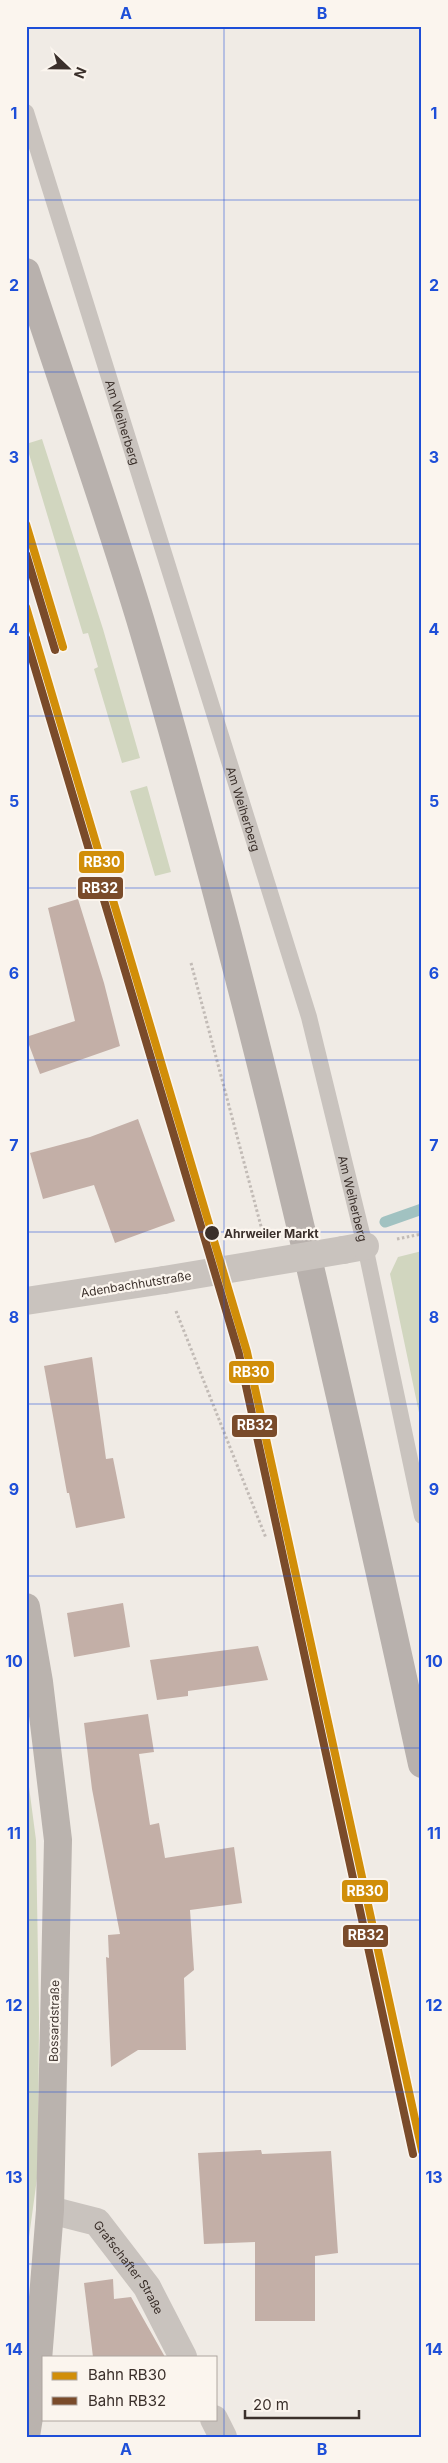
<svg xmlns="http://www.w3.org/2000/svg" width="448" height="2463" viewBox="0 0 448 2463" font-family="Inter,sans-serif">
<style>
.green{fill:#d1d6bf}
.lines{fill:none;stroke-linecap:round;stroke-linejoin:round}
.stream{stroke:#a1c2c1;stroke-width:11}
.building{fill:#c3afa7}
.path{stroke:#c2bbb6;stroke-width:3;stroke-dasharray:2.5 2.5;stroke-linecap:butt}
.lane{stroke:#c9c3be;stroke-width:16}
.street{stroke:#c9c3be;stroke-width:28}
.secondary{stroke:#bab3ae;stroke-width:28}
.primary{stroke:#b8b1ad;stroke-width:28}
.street-bridge{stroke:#c9c3be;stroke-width:28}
.rail-1-casing{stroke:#fbf5ee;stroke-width:11}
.rail-2-casing{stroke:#fbf5ee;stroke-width:11}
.rail-1{stroke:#d18e09;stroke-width:8}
.rail-2{stroke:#7a4b2a;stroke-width:8}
.grid{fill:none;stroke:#1d4ed8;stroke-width:1;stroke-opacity:0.55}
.stop-dot{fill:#3b302b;stroke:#fbf5ee;stroke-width:2}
.labels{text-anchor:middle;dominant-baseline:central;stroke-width:4.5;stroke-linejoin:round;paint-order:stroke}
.street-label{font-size:12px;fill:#3b302b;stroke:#fbf5ee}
.stop-label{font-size:12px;font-weight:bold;fill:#3b302b;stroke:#fbf5ee;text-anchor:start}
.line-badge{stroke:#fbf5ee;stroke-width:2}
.badge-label{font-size:14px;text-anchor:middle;font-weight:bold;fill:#fff}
.neatline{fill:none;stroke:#1d4ed8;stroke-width:2}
.grid-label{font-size:16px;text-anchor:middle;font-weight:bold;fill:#1d4ed8}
</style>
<rect width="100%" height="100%" fill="#f0ebe5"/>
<path class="green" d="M42 439 103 629 140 758 122 763 94 669 98 667 88 633 83 634 26 444Z
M147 786 171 872 155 876 130 791Z
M422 1251V1427L390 1274 398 1257Z
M26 1764 36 1840 39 2017 38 2171 26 2259Z"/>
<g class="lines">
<path class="stream" d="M385 1222 422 1209"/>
</g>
<path class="building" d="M78 899 104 983 120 1046 40 1074 26 1037 75 1021 48 908Z
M138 1119 175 1221 115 1243 94 1185 43 1199 30 1153 90 1137Z
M92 1357 106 1459 113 1458 125 1518 76 1528 69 1493H67L44 1366Z
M123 1603 130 1647 74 1657 67 1613Z
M258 1646 268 1680 188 1691V1696L157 1700 150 1660Z
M148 1714 154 1752 139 1754 150 1825 159 1823 165 1858 234 1847 242 1903 190 1910 194 1970 184 1978 186 2050H138L111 2067 106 1957 109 1958 108 1935 120 1934 92 1789 84 1723Z
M261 2150 262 2154 331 2151 338 2253 315 2256V2321H255V2242L204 2244 198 2153Z
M113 2279 114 2299 131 2297 165 2357H93L84 2283Z"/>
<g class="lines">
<path class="path" d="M191 963 262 1230
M397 1239 422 1234
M176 1311 266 1538"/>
<path class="lane" id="s1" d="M26 112 309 1017 365 1246 422 1516"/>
<g class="street">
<path d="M343 1250 365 1246"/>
<path d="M26 1301 164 1280"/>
<path id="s2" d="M50 2210 97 2222 147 2287 183 2357"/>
<path d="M214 2419 223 2437"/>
</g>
<path class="secondary" d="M26 1607 39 1682 58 1840 50 2210 38 2360 26 2436"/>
<path class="primary" d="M26 272C64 388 105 503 140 619 252 996 338 1380 422 1764"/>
<path class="street-bridge" d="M164 1280 343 1250"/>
<g class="rail-1-casing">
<path id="rail-1" d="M26 524 63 647
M26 607 247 1352 422 2151"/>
</g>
<g class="rail-2-casing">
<path id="rail-2" d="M26 554 55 650
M26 638 239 1354 413 2154"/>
</g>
<use href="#rail-1" class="rail-1"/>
<use href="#rail-2" class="rail-2"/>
</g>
<path class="grid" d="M224 26V2437M26 200H422M26 372H422M26 544H422M26 716H422M26 888H422M26 1060H422M26 1232H422M26 1404H422M26 1576H422M26 1748H422M26 1920H422M26 2092H422M26 2264H422"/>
<circle class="stop-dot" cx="212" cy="1233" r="8"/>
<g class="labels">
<g class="street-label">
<text stroke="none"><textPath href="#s1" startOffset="325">Am Weiherberg</textPath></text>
<text stroke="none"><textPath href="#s1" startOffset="730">Am Weiherberg</textPath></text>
<text stroke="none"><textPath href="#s1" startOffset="1135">Am Weiherberg</textPath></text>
<text transform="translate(136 1284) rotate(-9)">Adenbachhutstraße</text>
<text transform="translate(54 2021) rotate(-89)">Bossardstraße</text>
<text stroke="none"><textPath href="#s2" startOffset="104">Grafschafter Straße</textPath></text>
</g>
<g class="stop-label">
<text x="224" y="1233">Ahrweiler Markt</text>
</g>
</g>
<g class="line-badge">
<rect x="78" y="850" width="47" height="24" rx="5" fill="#d18e09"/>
<rect x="77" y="876" width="47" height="24" rx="5" fill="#7a4b2a"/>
<rect x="228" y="1360" width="47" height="24" rx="5" fill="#d18e09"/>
<rect x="231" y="1414" width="47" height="24" rx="5" fill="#7a4b2a"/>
<rect x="341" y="1879" width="48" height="24" rx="5" fill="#d18e09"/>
<rect x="342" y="1924" width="47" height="24" rx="5" fill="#7a4b2a"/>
</g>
<g class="badge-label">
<text x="102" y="867">RB30</text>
<text x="100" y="893">RB32</text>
<text x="251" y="1377">RB30</text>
<text x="255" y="1430">RB32</text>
<text x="365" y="1896">RB30</text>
<text x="366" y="1940">RB32</text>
</g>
<rect width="448" height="2463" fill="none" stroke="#fbf5ee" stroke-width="55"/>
<rect x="42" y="2356" width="175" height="65" fill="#fbf5ee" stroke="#aea6a0"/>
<rect x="52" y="2372" width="25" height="8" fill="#d18e09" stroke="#aea6a0"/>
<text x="88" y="2380" font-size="15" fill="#3b302b">Bahn RB30</text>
<rect x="52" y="2397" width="25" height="8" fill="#7a4b2a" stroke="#aea6a0"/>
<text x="88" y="2406" font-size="15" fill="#3b302b">Bahn RB32</text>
<g transform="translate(68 68) rotate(112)" stroke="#fbf5ee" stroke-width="4" paint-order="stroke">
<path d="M0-4L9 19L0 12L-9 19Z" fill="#3b302b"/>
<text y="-8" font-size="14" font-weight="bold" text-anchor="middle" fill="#3b302b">N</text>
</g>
<path d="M245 2410v8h114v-8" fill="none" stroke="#3b302b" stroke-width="2.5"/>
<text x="253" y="2410" font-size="15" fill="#3b302b" stroke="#fbf5ee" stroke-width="4" paint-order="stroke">20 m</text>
<rect x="28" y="28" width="392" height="2408" class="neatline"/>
<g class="grid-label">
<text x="126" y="19">A</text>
<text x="322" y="19">B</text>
<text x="14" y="119">1</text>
<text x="434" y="119">1</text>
<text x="14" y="291">2</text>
<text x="434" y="291">2</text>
<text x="14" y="463">3</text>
<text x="434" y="463">3</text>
<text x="14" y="635">4</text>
<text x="434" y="635">4</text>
<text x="14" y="807">5</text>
<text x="434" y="807">5</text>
<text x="14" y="979">6</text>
<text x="434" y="979">6</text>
<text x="14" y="1151">7</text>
<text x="434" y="1151">7</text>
<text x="14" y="1323">8</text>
<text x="434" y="1323">8</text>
<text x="14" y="1495">9</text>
<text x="434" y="1495">9</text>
<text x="14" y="1667">10</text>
<text x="434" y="1667">10</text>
<text x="14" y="1839">11</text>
<text x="434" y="1839">11</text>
<text x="14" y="2011">12</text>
<text x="434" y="2011">12</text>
<text x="14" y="2183">13</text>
<text x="434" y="2183">13</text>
<text x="14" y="2355">14</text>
<text x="434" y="2355">14</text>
<text x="126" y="2455">A</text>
<text x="322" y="2455">B</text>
</g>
</svg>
